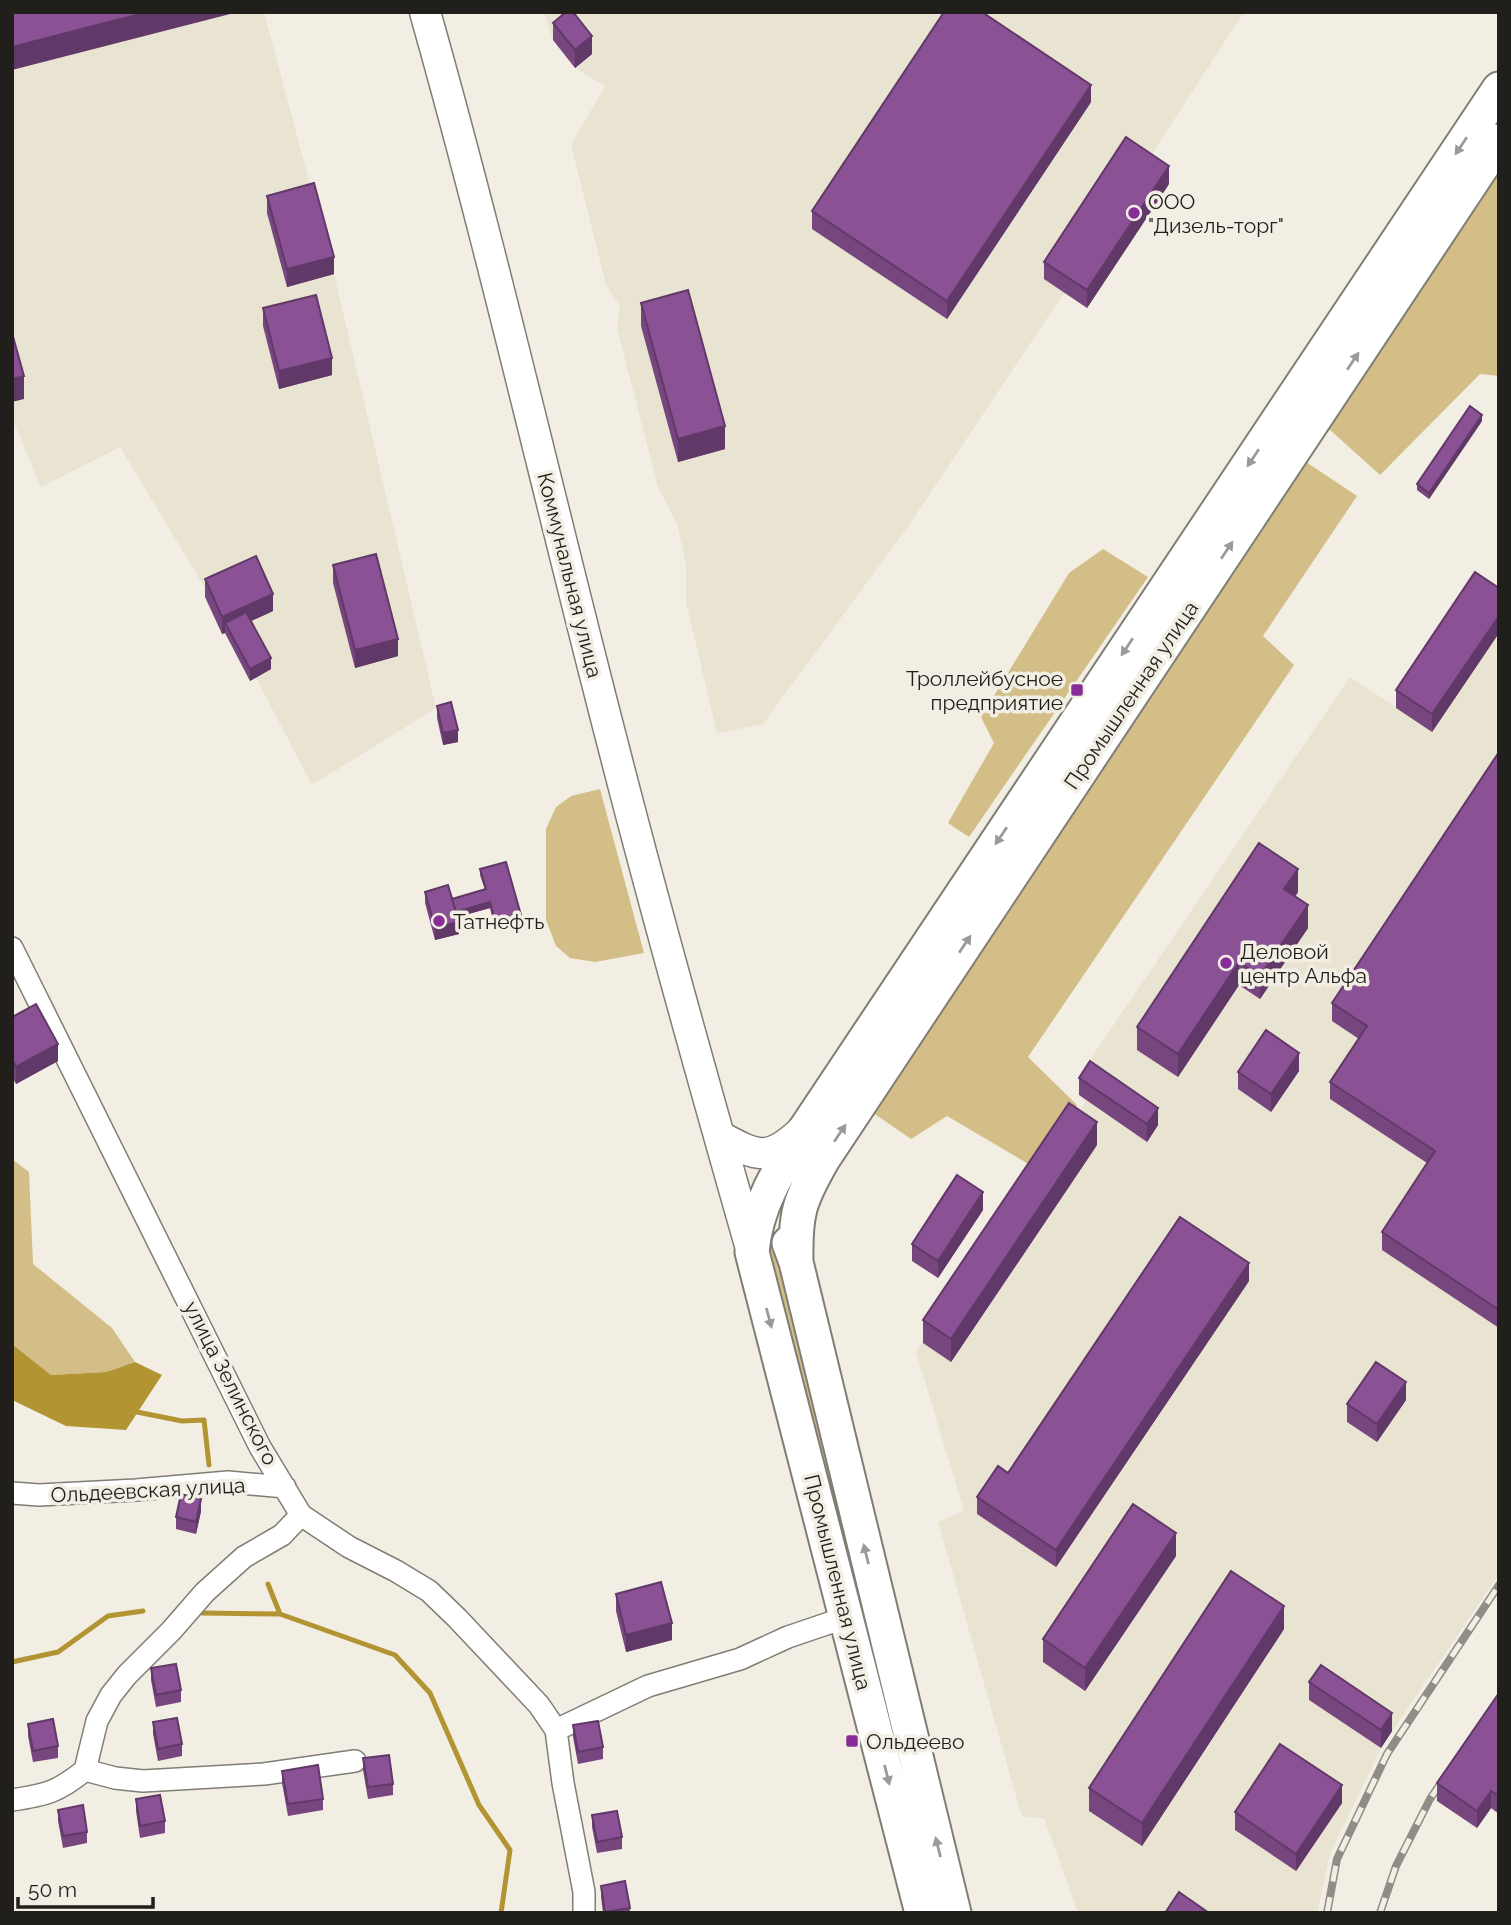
<svg xmlns="http://www.w3.org/2000/svg" width="1511" height="1925" viewBox="0 0 1511 1925" font-family="Raleway,sans-serif">
<style>
.built{fill:#e9e3d2}
.green{fill:#d2be86}
.water{fill:#b39432}
.lines{fill:none;stroke-linecap:round;stroke-linejoin:round}
.stream{stroke:#b39432;stroke-width:5}
.street-casing{stroke:#807d74;stroke-width:24}
.secondary-casing{stroke:#807d74;stroke-width:33}
.primary-casing{stroke:#807d74;stroke-width:37}
.street{stroke:#fff;stroke-width:21}
.secondary{stroke:#fff;stroke-width:30}
.primary{stroke:#fff;stroke-width:33}
.rail-casing{stroke:#908d86;stroke-width:8}
.rail{stroke:#f2eee4;stroke-width:5;stroke-dasharray:16;stroke-linecap:butt}
.wall{fill:#77467f}
.shaded-wall{fill:#613968}
.building{fill:#8a5194;stroke:#613968;stroke-width:2}
.oneway{fill:#9b9a98}
.poi-dot{fill:#882c97;stroke:#f2eee4;stroke-width:2.5}
.labels{text-anchor:middle;dominant-baseline:central;stroke-width:7;stroke-linejoin:round;paint-order:stroke}
.poi-label{font-size:21px;fill:#201f1b;stroke:#f2eee4;text-anchor:start}
.street-label{font-size:21px;fill:#201f1b;stroke:#f2eee4}
</style>
<rect width="100%" height="100%" fill="#f2eee4"/>
<path class="built" d="M12 12H264L334 274 436 708 312 785 235 638 120 447 41 487 15 425H12Z
M544 12H1244L1144 166 1169 184 1087 308 1064 293 907 528 763 724 717 733 686 602V563L677 524 658 487 617 328 620 306 606 285 571 145 605 86 575 68 553 40Z
M1499 605V1574L1381 1748 1330 1854 1317 1913H1078L1044 1818 1022 1817 938 1522 964 1511 916 1352 1086 1101 1079 1095 1090 1079 1081 1073 1350 677 1396 707Z"/>
<path class="green" d="M1499 171V376L1480 374 1380 475 1329 429Z
M1306 462 1357 496 1263 636 1294 665 1028 1057 1077 1105 1037 1169 947 1116 911 1139 869 1110Z
M1103 549 1148 577 969 837 948 823 994 743 981 717 1069 573Z
M600 789 644 953 595 962 570 958 556 946 546 920V829L556 807 571 796Z
M12 1159 29 1172 33 1264 112 1328 135 1362 106 1372 51 1375 12 1344Z
M778 1245 864 1583 854 1586 767 1248Z"/>
<path class="water" d="M12 1344 51 1375 106 1372 135 1362 162 1375 126 1430 66 1426 12 1400Z"/>
<g class="lines">
<path class="stream" d="M132 1411 182 1421 204 1420 209 1465
M268 1584 280 1614
M202 1613 280 1614 395 1655 430 1693 479 1805 510 1850 501 1913
M12 1662 58 1652 108 1616 143 1611"/>
<g class="street-casing">
<path id="street" d="M12 948 260 1447 301 1515 349 1547 396 1571 429 1591 457 1618 539 1705 556 1730
M12 1493 39 1495 136 1490 228 1482 285 1487
M85 1770 97 1721 111 1695 127 1675 171 1631 205 1592 244 1557 282 1535 301 1515
M12 1800C46 1795 58 1792 85 1770L115 1778 143 1781 264 1774 355 1761
M584 1913V1892L563 1783 556 1730 648 1686 740 1659 788 1637 847 1617"/>
</g>
<g class="secondary-casing">
<path id="secondary" d="M425 12C494 256 550 503 614 749 657 917 704 1084 752 1252
M719 1136C758 1157 769 1163 804 1129"/>
</g>
<g class="primary-casing">
<path id="primary" d="M789 1243 796 1262 954 1913
M796 1262C795 1213 799 1201 823 1159L1499 141
M922 1913 752 1252C756 1203 782 1165 808 1125L1499 89"/>
</g>
<use href="#street" class="street"/>
<use href="#secondary" class="secondary"/>
<use href="#primary" class="primary"/>
<g class="rail-casing">
<path id="rail" d="M1327 1913 1337 1859 1387 1754 1499 1585
M1380 1913 1396 1866 1430 1799 1447 1774"/>
</g>
<use href="#rail" class="rail"/>
</g>
<path class="wall" d="M553 23 592 54 575 68 553 40Z
M1091 102 947 319 812 229V211Z
M1169 184 1087 308 1044 279V262Z
M267 196 334 274 287 287 267 213Z
M641 303 725 449 678 462 641 326Z
M263 308 332 375 279 389 263 326Z
M1482 421 1429 499 1417 490V484Z
M333 565 398 656 355 668 333 583Z
M205 579 273 611 251 621 271 669 250 681 225 633 222 634 205 597Z
M1499 588V633L1432 732 1396 708V690Z
M437 706 458 742 443 745 437 718Z
M1499 752V1328L1382 1250V1232L1427 1163 1330 1099V1082L1359 1039 1332 1021V1003Z
M480 869 521 921 495 928 490 908 457 917 459 934 435 940 425 903V892L452 899 485 890 480 875Z
M1298 892 1295 897 1308 928 1260 999 1239 985 1178 1077 1137 1050V1027Z
M12 1017 58 1061 16 1084 12 1077Z
M1299 1071 1271 1112 1238 1089V1072Z
M1079 1078 1158 1125 1147 1142 1079 1095Z
M1097 1145 951 1362 923 1343V1320Z
M983 1210 938 1278 912 1261V1244Z
M1249 1281 1056 1567 977 1514V1497Z
M1406 1400 1377 1442 1347 1422V1404Z
M201 1511 196 1534 176 1529V1517Z
M1176 1556 1085 1691 1043 1662V1639Z
M616 1594 672 1640 626 1652 616 1611Z
M1284 1629 1142 1846 1089 1811V1788Z
M151 1668 181 1690V1702L156 1707 151 1680Z
M1309 1682 1392 1731 1381 1748 1309 1700Z
M1499 1693V1814L1491 1808 1477 1828 1437 1801V1783Z
M153 1722 182 1744V1756L158 1761 153 1734Z
M28 1724 58 1746V1758L33 1762 28 1736Z
M573 1725 603 1747V1759L578 1764 573 1737Z
M363 1758 393 1784V1795L368 1799 363 1770Z
M282 1771 323 1799V1810L288 1816 282 1783Z
M136 1799 165 1821V1833L140 1838 136 1811Z
M1342 1803 1296 1871 1235 1830V1812Z
M58 1810 87 1832V1843L63 1848 58 1821Z
M592 1815 622 1837V1849L597 1853 592 1827Z
M601 1886 630 1908V1913H603L601 1897Z"/>
<path class="shaded-wall" d="M148 12H238L12 70V47Z
M592 36V54L575 68V50Z
M1091 85V102L947 319V301Z
M1169 166V184L1087 308V290Z
M334 257V274L287 287V269Z
M332 358V375L279 389V371Z
M24 376V399L12 402V379Z
M1482 415V421L1429 499V493Z
M725 426V449L678 462V439Z
M273 594V611L229 631 225 623V633L222 634V617Z
M1499 616V633L1432 732V714Z
M398 639V656L355 668V650Z
M271 658V669L250 681V669Z
M458 730V742L443 745V733Z
M1298 869V892L1284 913V889Z
M490 902V908L454 918V912Z
M1308 905V928L1260 999V976Z
M521 915V921L495 928V922Z
M459 922V934L435 940V928Z
M1239 962V985L1178 1077V1054Z
M58 1044V1061L16 1084V1067Z
M1299 1053V1071L1271 1112V1094Z
M1158 1108V1125L1147 1142V1124Z
M1097 1122V1145L951 1362V1339Z
M983 1192V1210L938 1278V1261Z
M1249 1263V1281L1056 1567V1550Z
M1406 1382V1400L1377 1442V1424Z
M201 1499V1511L196 1534V1522Z
M1176 1533V1556L1085 1691V1668Z
M1284 1606V1629L1142 1846V1823Z
M672 1623V1640L626 1652V1635Z
M1392 1713V1731L1381 1748V1730Z
M1342 1785V1803L1296 1871V1854Z
M1491 1791V1808L1477 1828V1811Z"/>
<path class="building" d="M12 12H148L12 47Z
M566 12H573L592 36 575 50 553 23Z
M944 12H982L1091 85 947 301 812 211Z
M1126 137 1169 166 1087 290 1044 262Z
M314 183 334 257 287 269 267 196Z
M688 290 725 426 678 439 641 303Z
M316 295 332 358 279 371 263 308Z
M12 333 24 376 12 379Z
M1470 406 1482 415 1429 493 1417 484Z
M376 554 398 639 355 650 333 565Z
M256 556 273 594 222 617 205 579Z
M1475 572 1499 588V616L1432 714 1396 690Z
M246 612 271 658 250 669 225 623Z
M451 702 458 730 443 733 437 706Z
M1499 752V1310L1382 1232 1435 1151 1330 1082 1367 1026 1332 1003Z
M1259 843 1298 869 1284 889 1308 905 1260 976 1239 962 1178 1054 1137 1027Z
M506 862 521 915 495 922 490 902 456 912 452 899 486 889 480 869Z
M448 885 459 922 435 928 425 892Z
M36 1004 58 1044 16 1067 12 1059V1017Z
M1266 1030 1299 1053 1271 1094 1238 1072Z
M1090 1061 1158 1108 1147 1124 1079 1078Z
M1069 1103 1097 1122 951 1339 923 1320Z
M957 1175 983 1192 938 1261 912 1244Z
M1180 1217 1249 1263 1056 1550 977 1497 998 1466 1008 1473Z
M1376 1362 1406 1382 1377 1424 1347 1404Z
M181 1494 201 1499 196 1522 176 1517Z
M1133 1504 1176 1533 1085 1668 1043 1639Z
M1231 1571 1284 1606 1142 1823 1089 1788Z
M661 1582 672 1623 626 1635 616 1594Z
M176 1664 181 1690 156 1695 151 1668Z
M1321 1665 1392 1713 1381 1730 1309 1682Z
M1499 1693V1796L1491 1791 1477 1811 1437 1783Z
M177 1718 182 1744 158 1749 153 1722Z
M53 1719 58 1746 33 1751 28 1724Z
M598 1721 603 1747 578 1752 573 1725Z
M1280 1744 1342 1785 1296 1854 1235 1812Z
M389 1755 393 1784 368 1787 363 1758Z
M318 1765 323 1799 288 1804 282 1771Z
M160 1795 165 1821 140 1826 136 1799Z
M83 1805 87 1832 63 1836 58 1810Z
M617 1811 622 1837 597 1842 592 1815Z
M625 1881 630 1908 605 1912 601 1886Z
M1179 1892 1209 1913H1165Z"/>
<defs><path id="oneway-solid" d="M-6-.8H1V-3.2L6.5 0L1 3.2V.8H-6Z" transform="scale(1.75)"/></defs>
<g class="oneway">
<use href="#oneway-solid" transform="translate(1461 146) rotate(124)"/>
<use href="#oneway-solid" transform="translate(1353 361) rotate(-56)"/>
<use href="#oneway-solid" transform="translate(1253 458) rotate(124)"/>
<use href="#oneway-solid" transform="translate(1227 550) rotate(-56)"/>
<use href="#oneway-solid" transform="translate(1127 647) rotate(124)"/>
<use href="#oneway-solid" transform="translate(1001 836) rotate(124)"/>
<use href="#oneway-solid" transform="translate(965 944) rotate(-56)"/>
<use href="#oneway-solid" transform="translate(840 1133) rotate(-56)"/>
<use href="#oneway-solid" transform="translate(769 1318) rotate(75)"/>
<use href="#oneway-solid" transform="translate(866 1554) rotate(-104)"/>
<use href="#oneway-solid" transform="translate(887 1775) rotate(76)"/>
<use href="#oneway-solid" transform="translate(938 1847) rotate(-104)"/>
</g>
<g class="poi-dot">
<circle cx="1134" cy="213" r="7"/>
<rect x="1070" y="683" width="14" height="14" rx="3.5"/>
<circle cx="439" cy="921" r="7"/>
<circle cx="1226" cy="963" r="7"/>
<rect x="845" y="1734" width="14" height="14" rx="3.5"/>
</g>
<g class="labels">
<g class="poi-label">
<text x="1148" y="201">ООО<tspan x="1148" dy="24">"Дизель-торг"</tspan></text>
<text x="1063" y="678" text-anchor="end">Троллейбусное<tspan x="1063" dy="24">предприятие</tspan></text>
<text x="453" y="921">Татнефть</text>
<text x="1240" y="951">Деловой<tspan x="1240" dy="24">центр Альфа</tspan></text>
<text x="866" y="1741">Ольдеево</text>
</g>
<g class="street-label">
<text transform="translate(570 575) rotate(76)">Коммунальная улица</text>
<text transform="translate(1131 695) rotate(-56)">Промышленная улица</text>
<text transform="translate(231 1383) rotate(63)">улица Зелинского</text>
<text transform="translate(148 1490) rotate(-3)">Ольдеевская улица</text>
<text transform="translate(838 1582) rotate(76)">Промышленная улица</text>
</g>
</g>
<rect width="1511" height="1925" fill="none" stroke="#201f1b" stroke-width="28"/>
<path d="M18 1897v10h135v-10" fill="none" stroke="#201f1b" stroke-width="3.5"/>
<text x="28" y="1897" font-size="21" fill="#201f1b" stroke="#f2eee4" stroke-width="5" paint-order="stroke">50 m</text>
</svg>
